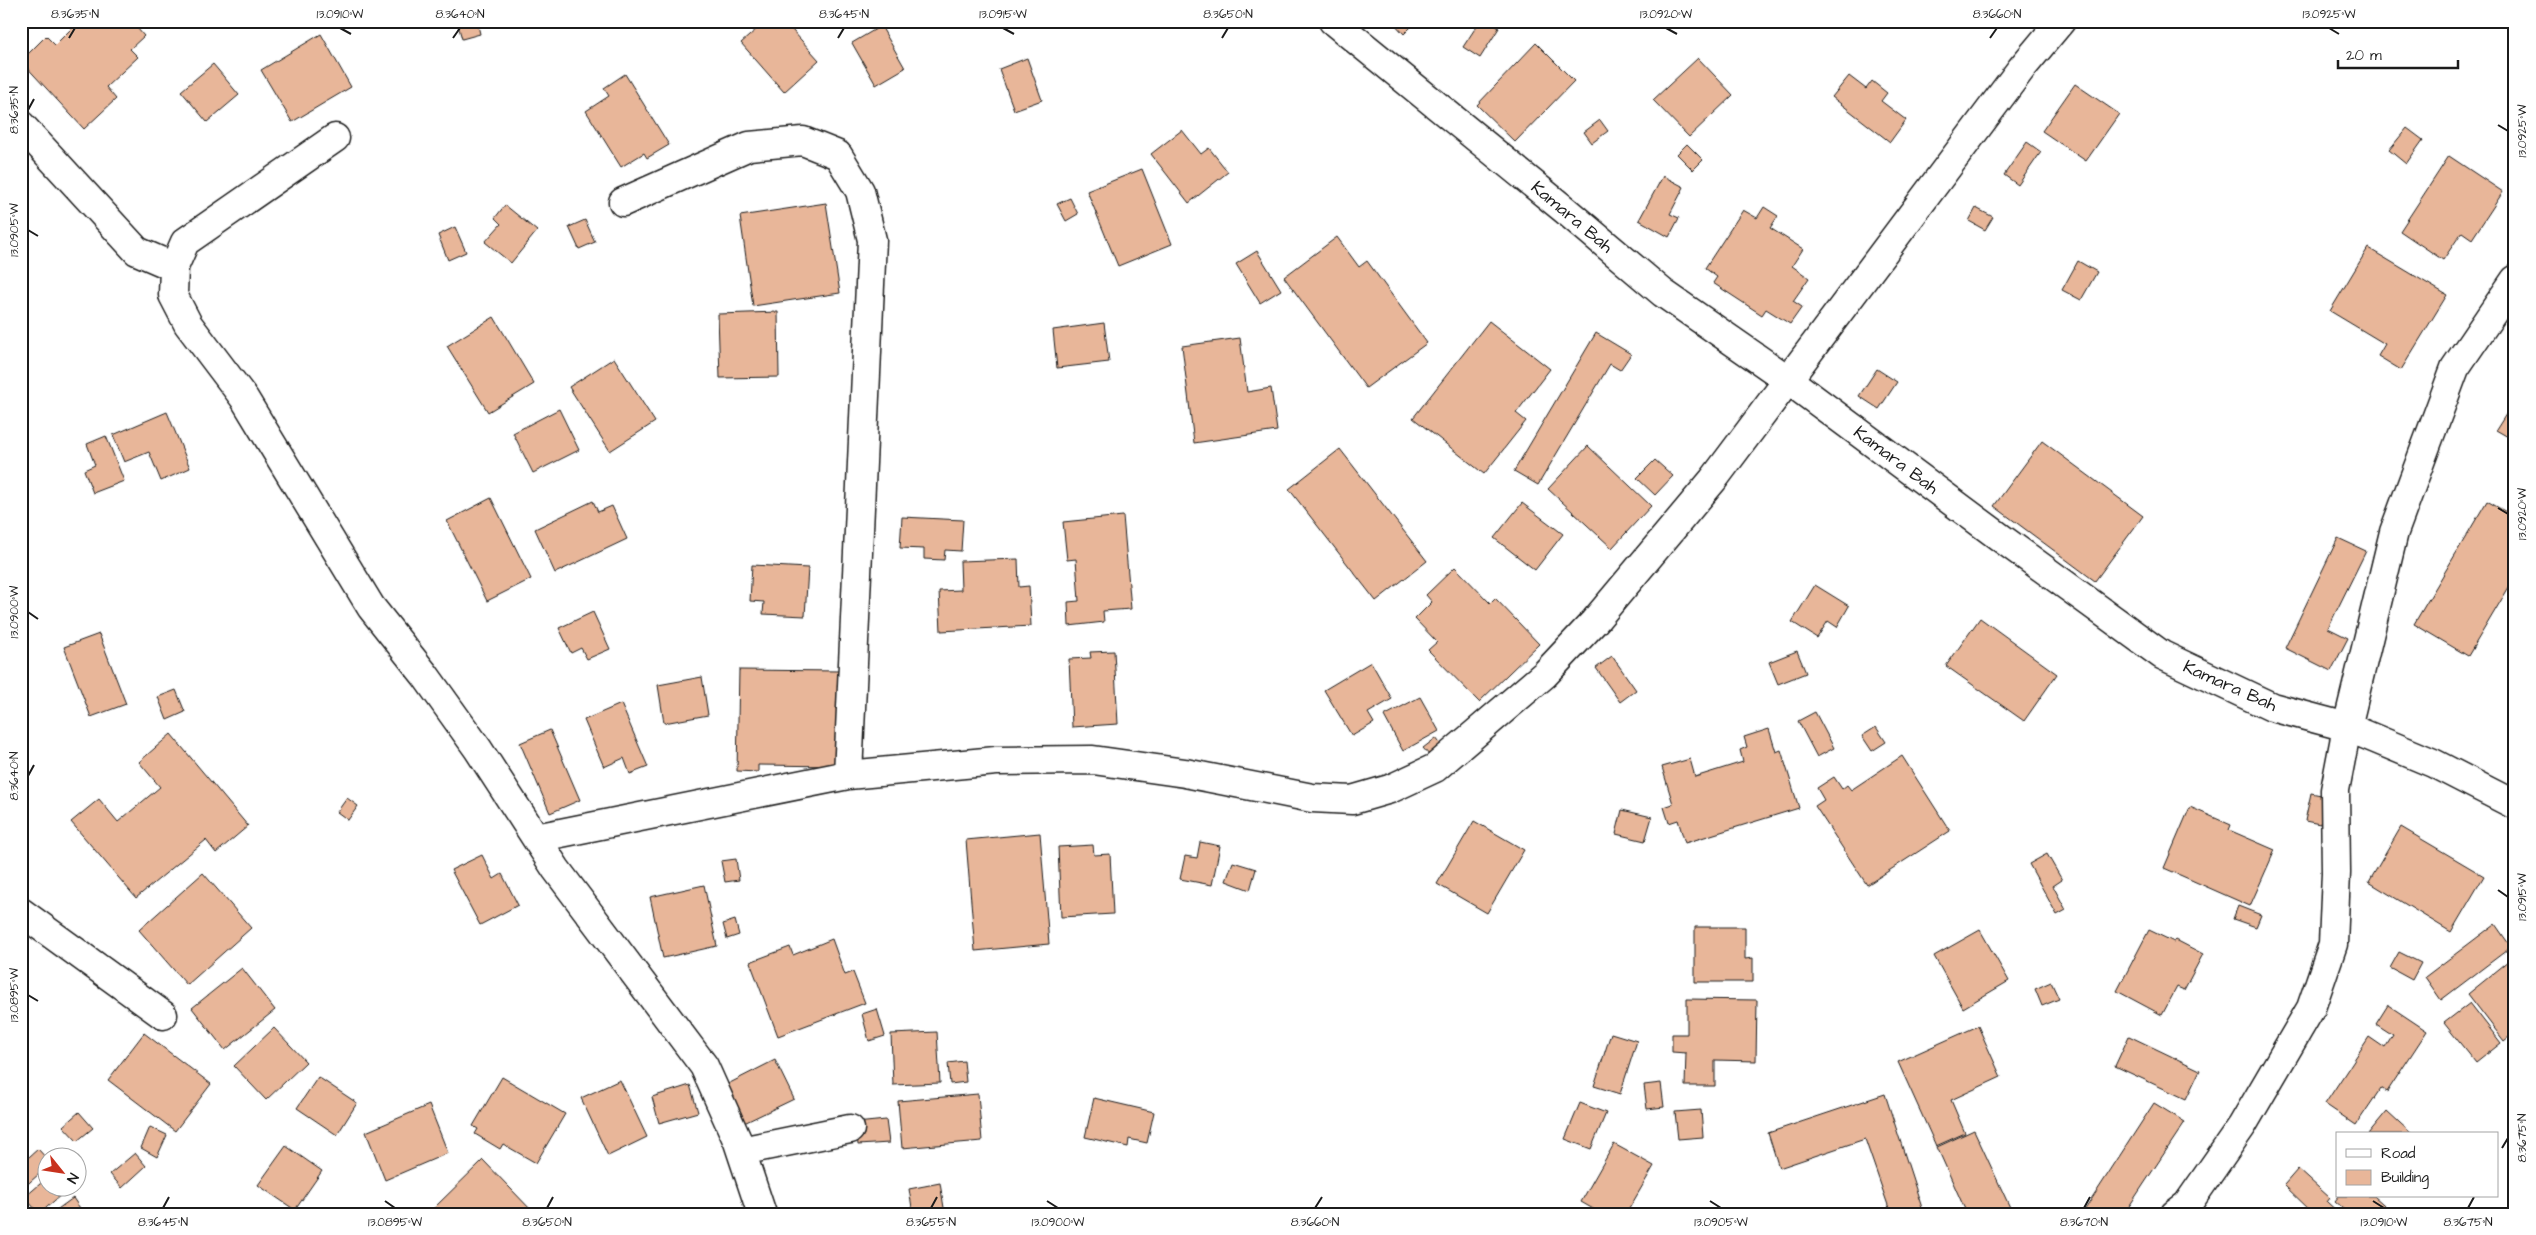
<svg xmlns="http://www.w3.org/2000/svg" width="2536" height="1235" viewBox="0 0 2536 1235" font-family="'Architects Daughter',sans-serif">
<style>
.building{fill:#e8b699;stroke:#1c1c1c}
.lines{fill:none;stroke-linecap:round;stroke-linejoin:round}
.street-casing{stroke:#1c1c1c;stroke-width:31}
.street{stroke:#fff;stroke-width:28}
.ticks{fill:none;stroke:#1c1c1c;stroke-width:2}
.labels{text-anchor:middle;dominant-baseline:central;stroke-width:4.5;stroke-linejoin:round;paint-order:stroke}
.street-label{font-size:18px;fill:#1c1c1c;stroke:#fff}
.neatline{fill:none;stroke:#1c1c1c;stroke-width:2}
.ticks-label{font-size:12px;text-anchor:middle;fill:#1c1c1c}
</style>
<rect width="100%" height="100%" fill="#fff"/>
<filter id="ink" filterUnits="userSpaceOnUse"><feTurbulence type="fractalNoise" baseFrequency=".02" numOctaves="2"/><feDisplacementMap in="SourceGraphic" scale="10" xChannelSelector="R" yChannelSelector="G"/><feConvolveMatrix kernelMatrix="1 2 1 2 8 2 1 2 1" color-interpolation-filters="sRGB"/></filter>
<g filter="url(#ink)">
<path class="building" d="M79 21H131L144 36 130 49 138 57 106 87 116 99 84 129 21 61 46 36 55 45Z
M457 21H477L480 34 462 39Z
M766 21H784L819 60 784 92 741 43Z
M1392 21H1417L1404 34Z
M1480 21H1489L1499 28 1480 58 1463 47Z
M881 26 905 68 876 85 852 43Z
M321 34 351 87 292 122 261 70Z
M1536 43 1574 81 1515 142 1477 105Z
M1027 58 1042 100 1014 110 999 69Z
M1698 58 1733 95 1689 137 1653 100Z
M213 64 239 95 207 122 181 91Z
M625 74 669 145 647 158 644 153 621 167 586 111 609 96 604 88Z
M1849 76 1866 89 1872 81 1887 93 1881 101 1906 120 1890 142 1832 97Z
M2075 84 2119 114 2086 161 2042 131Z
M1600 120 1608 131 1592 143 1584 132Z
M2407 128 2423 140 2406 164 2389 150Z
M1182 130 1201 154 1209 148 1228 172 1189 203 1151 154Z
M2027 142 2041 152 2018 185 2004 175Z
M1687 144 1703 160 1693 170 1677 154Z
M2449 156 2503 192 2472 239 2462 232 2443 260 2400 231Z
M1142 169 1172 244 1118 266 1087 191Z
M1663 176 1684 187 1670 214 1679 218 1669 237 1639 220Z
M1070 198 1078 214 1066 221 1057 204Z
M826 203 840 293 753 306 740 216Z
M505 205 537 231 511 263 485 242 501 224 495 218Z
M1764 207 1778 216 1770 228 1803 249 1792 266 1809 278 1793 301 1802 307 1790 324 1766 309 1762 315 1713 283 1717 277 1705 268 1743 210 1757 218Z
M1976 208 1993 217 1985 230 1969 221Z
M585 220 595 242 579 249 569 227Z
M455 227 466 252 448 260 438 235Z
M1337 237 1359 267 1367 261 1427 343 1366 388 1284 277Z
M2368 248 2447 295 2401 370 2378 356 2385 344 2330 311Z
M1257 251 1281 290 1260 303 1236 264Z
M2078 261 2097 272 2081 300 2062 290Z
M778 312 779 377 720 378 718 314Z
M494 317 534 384 488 412 447 346Z
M1489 321 1550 369 1516 413 1526 421 1484 474 1413 418Z
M1104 323 1109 362 1057 368 1053 330Z
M1596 333 1631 354 1620 370 1610 364 1538 485 1514 471Z
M1240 338 1247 392 1271 388 1277 431 1194 443 1182 346Z
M614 358 655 422 610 451 569 387Z
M1877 369 1897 382 1879 409 1859 396Z
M2515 400V441L2496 430Z
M559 409 579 450 533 473 513 433Z
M167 412 190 468 161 481 149 452 124 462 113 435Z
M106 436 124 481 93 493 84 470 95 465 87 444Z
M2042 441 2143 516 2095 581 1994 506Z
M1588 446 1651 506 1612 548 1548 489Z
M1340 449 1427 561 1376 601 1289 489Z
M1655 460 1673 476 1655 495 1637 478Z
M491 498 531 579 487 601 447 521Z
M593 501 598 512 612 506 627 539 555 573 535 529Z
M2487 501 2515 517V577L2468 656 2414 624Z
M1522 503 1563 534 1535 570 1494 538Z
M1123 516 1131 609 1103 611 1104 622 1069 626 1068 602 1079 601 1076 559 1067 560 1063 522Z
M902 517 963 520 961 551 945 550 944 560 924 559V549L900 548Z
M2338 538 2366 551 2328 628 2348 638 2331 671 2285 648Z
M1018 559 1019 587 1029 586 1031 626 941 631 939 591 961 590 960 561Z
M752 565 808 568 805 616 763 614 764 602 750 601Z
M1455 567 1490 603 1495 598 1539 644 1479 702 1428 650 1437 642 1415 619 1432 602 1426 595Z
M1815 585 1849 606 1837 627 1828 621 1817 638 1792 622Z
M593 612 610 649 587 659 581 648 571 653 559 628Z
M1980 618 2057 674 2024 721 1946 666Z
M99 634 126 704 91 717 64 647Z
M1114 651 1118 724 1072 727 1069 659 1091 658 1090 652Z
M1797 651 1806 673 1778 684 1769 662Z
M1612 656 1636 690 1620 702 1596 668Z
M1371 662 1392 699 1368 713 1374 723 1352 736 1324 690Z
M739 670 840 671 839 766 758 765V772L737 771Z
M702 677 708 715 664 723 658 685Z
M176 690 185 712 167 720 158 697Z
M1420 697 1439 731 1403 751 1384 716Z
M621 704 648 767 630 774 624 758 604 767 584 720Z
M1815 712 1834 748 1817 757 1798 721Z
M1876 727 1886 742 1872 751 1862 736Z
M1769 729 1776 752 1781 750 1799 808 1685 843 1678 820 1669 823 1664 807 1673 804 1662 767 1690 759 1695 777 1743 762 1740 750 1747 747 1744 737Z
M550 730 580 800 550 813 520 743Z
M171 734 248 826 216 853 206 840 136 898 71 822 99 799 118 822 160 787 139 762Z
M1436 738 1442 746 1430 756 1423 748Z
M1902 756 1950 831 1867 885 1815 806 1824 800 1817 788 1834 777 1842 789 1847 785 1851 790Z
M2311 793 2326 796 2320 824 2305 821Z
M347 798 358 806 348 820 337 812Z
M2190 807 2231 825 2229 830 2275 850 2250 906 2164 868Z
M1622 810 1652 817 1645 841 1616 834Z
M1474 821 1524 850 1487 913 1437 884Z
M2401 827 2484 876 2451 932 2369 882Z
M1040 833 1049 944 975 951 966 840Z
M1200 842 1220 846 1212 885 1180 879 1185 856 1197 858Z
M1093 845 1094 855 1110 854 1113 914 1061 917 1058 847Z
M2047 854 2062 880 2053 886 2066 910 2057 915 2029 864Z
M482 855 494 879 502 874 518 905 480 925 451 870Z
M736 859 739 880 725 882 721 861Z
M1233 862 1256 869 1250 890 1226 881Z
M203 873 251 928 187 985 139 930Z
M704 885 717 946 663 958 650 897Z
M2238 906 2261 915 2256 927 2233 919Z
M735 920 739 935 727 939 723 924Z
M2495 924 2511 947 2441 1000 2425 977Z
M1695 927H1745V959L1753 958V982H1695Z
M1980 930 2009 981 1963 1008 1934 956Z
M2149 930 2174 942 2176 940 2203 954 2184 990 2177 987 2162 1015 2117 991Z
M832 939 845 975 853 972 865 1003 778 1036 750 962 790 947 793 955Z
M2399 952 2421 963 2412 980 2390 968Z
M2515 956V1032L2504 1041 2468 994Z
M242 968 275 1010 225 1050 192 1008Z
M2051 982 2059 999 2042 1006 2035 989Z
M1687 999 1757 1000 1756 1061 1715 1060V1086H1685L1686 1053 1672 1052V1034H1687Z
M2470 1003 2501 1043 2476 1063 2444 1023Z
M2388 1005 2427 1031 2387 1092 2381 1088 2356 1125 2325 1104 2369 1037 2385 1048 2393 1035 2376 1024Z
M877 1009 885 1036 869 1041 862 1014Z
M1978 1026 2001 1077 1951 1100 1965 1133 1936 1146 1898 1062Z
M274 1028 306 1062 266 1100 234 1066Z
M937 1032 940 1083 893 1085 891 1034Z
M144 1033 211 1084 175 1131 108 1080Z
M1611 1033 1637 1041 1620 1094 1594 1086Z
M2129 1036 2200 1070 2186 1099 2115 1066Z
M775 1060 794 1099 740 1125 722 1087Z
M964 1061 966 1082 950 1084 948 1063Z
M318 1077 357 1103 337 1135 297 1108Z
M502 1077 565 1114 536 1163 503 1144 500 1149 475 1134 478 1129 473 1126Z
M620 1080 647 1137 608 1156 581 1098Z
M1661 1083 1664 1107 1647 1109 1644 1085Z
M690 1085 698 1112 659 1123 652 1097Z
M978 1094 982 1141 902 1148 898 1101Z
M1885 1094 1924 1214H1891L1865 1139 1779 1168 1768 1133Z
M1094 1098 1154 1112 1147 1143 1129 1139 1128 1147 1085 1137Z
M1580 1103 1606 1113 1591 1149 1565 1139Z
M2154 1103 2185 1122 2124 1214H2082Z
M429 1105 448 1153 385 1180 366 1132Z
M1701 1110 1703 1137 1678 1139 1675 1112Z
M2387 1111 2412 1134H2368Z
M79 1112 93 1128 77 1141 63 1126Z
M886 1120 889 1143 858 1145 856 1123Z
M150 1127 167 1135 157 1157 141 1148Z
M1974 1130 2013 1214H1967L1937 1147Z
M1614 1144 1654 1166 1626 1214H1602L1581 1202Z
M286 1146 322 1171 295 1210 258 1185Z
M38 1149 48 1160V1166L21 1190V1164Z
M135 1153 146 1166 122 1188 110 1174Z
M483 1160 535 1214H440L434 1208Z
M2298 1169 2330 1198 2327 1202 2340 1214H2314L2284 1185Z
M48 1177V1188H69L39 1214 25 1197Z
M940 1183 945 1214H913L909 1189Z
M2339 1196H2374L2391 1211 2389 1214H2350L2335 1201Z
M73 1198 84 1214H51Z"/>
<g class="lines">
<g class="street-casing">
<path id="street" d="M1333 21 1565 210 1663 293 1787 379 2001 538 2162 655 2272 707 2347 727 2433 763 2515 805
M21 125 137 251 174 267
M335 138 185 242 174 267 173 295 188 324 244 398 371 607 425 675 478 749 556 869 704 1066 738 1142 762 1214
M623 202 749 146 803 141 838 155 860 191 872 240 848 775
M536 838 848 775 996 761 1093 760 1185 773 1312 798 1352 800 1390 789 1435 768 1545 674 1594 622 1713 480 2021 69 2061 21
M21 912 163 1015
M741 1151 850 1129
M2175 1214 2187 1205 2242 1126 2311 1008 2333 944 2336 873 2335 790 2347 727 2394 532 2455 368 2515 280"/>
</g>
<use href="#street" class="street"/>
</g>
</g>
<path class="ticks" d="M340 28 351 34M1003 28 1014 34M1666 28 1677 34M2329 28 2339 34M69 38 75 28M453 38 460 28M838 38 844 28M1222 38 1228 28M1990 38 1997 28M28 110 34 99M2498 125 2508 131M28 230 38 236M2498 508 2508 514M28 612 38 619M28 776 34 765M2498 890 2508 897M28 995 38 1001M2502 1148 2508 1138M385 1201 395 1208M1047 1201 1058 1208M1710 1201 1721 1208M2373 1201 2384 1208M163 1208 169 1197M547 1208 553 1197M931 1208 937 1197M1315 1208 1322 1197M2084 1208 2090 1197M2468 1208 2474 1197"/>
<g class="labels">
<g class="street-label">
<text transform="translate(1572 217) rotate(40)">Kamara Bah</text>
<text transform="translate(1896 460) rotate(37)">Kamara Bah</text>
<text transform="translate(2230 686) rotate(24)">Kamara Bah</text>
</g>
</g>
<rect width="2536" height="1235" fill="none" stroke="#fff" stroke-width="55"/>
<rect x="2336" y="1132" width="162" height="65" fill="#ffffff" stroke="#a4a4a4"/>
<rect x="2346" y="1149" width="25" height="8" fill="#ffffff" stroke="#a4a4a4"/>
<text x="2381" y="1158" font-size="15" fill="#1c1c1c">Road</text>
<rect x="2346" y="1170" width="25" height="15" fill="#e8b699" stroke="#a4a4a4"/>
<text x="2381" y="1182" font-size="15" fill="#1c1c1c">Building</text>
<g transform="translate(62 1172) rotate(120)"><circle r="24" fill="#ffffff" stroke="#a4a4a4"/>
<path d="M0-4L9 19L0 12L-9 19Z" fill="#c8321e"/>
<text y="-8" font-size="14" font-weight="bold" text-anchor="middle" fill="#1c1c1c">N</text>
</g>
<path d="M2338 60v8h120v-8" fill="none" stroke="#1c1c1c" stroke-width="2.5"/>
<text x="2346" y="60" font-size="15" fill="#1c1c1c" stroke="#ffffff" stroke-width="4" paint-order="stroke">20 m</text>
<rect x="28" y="28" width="2480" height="1180" class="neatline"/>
<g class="ticks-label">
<text x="75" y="18">8.3635°N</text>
<text x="340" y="18">13.0910°W</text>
<text x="460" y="18">8.3640°N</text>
<text x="844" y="18">8.3645°N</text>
<text x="1003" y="18">13.0915°W</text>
<text x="1228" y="18">8.3650°N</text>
<text x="1666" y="18">13.0920°W</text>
<text x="1997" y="18">8.3660°N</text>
<text x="2329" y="18">13.0925°W</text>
<text transform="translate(14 110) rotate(-90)" y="4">8.3635°N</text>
<text transform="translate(2522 131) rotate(-90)" y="4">13.0925°W</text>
<text transform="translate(14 230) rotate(-90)" y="4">13.0905°W</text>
<text transform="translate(2522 514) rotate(-90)" y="4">13.0920°W</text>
<text transform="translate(14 612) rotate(-90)" y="4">13.0900°W</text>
<text transform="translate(14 776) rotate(-90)" y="4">8.3640°N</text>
<text transform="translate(2522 897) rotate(-90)" y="4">13.0915°W</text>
<text transform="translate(14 995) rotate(-90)" y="4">13.0895°W</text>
<text transform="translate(2522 1138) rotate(-90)" y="4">8.3675°N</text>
<text x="163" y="1226">8.3645°N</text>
<text x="395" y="1226">13.0895°W</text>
<text x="547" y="1226">8.3650°N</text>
<text x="931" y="1226">8.3655°N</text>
<text x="1058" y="1226">13.0900°W</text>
<text x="1315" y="1226">8.3660°N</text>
<text x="1721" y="1226">13.0905°W</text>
<text x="2084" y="1226">8.3670°N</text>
<text x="2384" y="1226">13.0910°W</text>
<text x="2468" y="1226">8.3675°N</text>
</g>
</svg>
